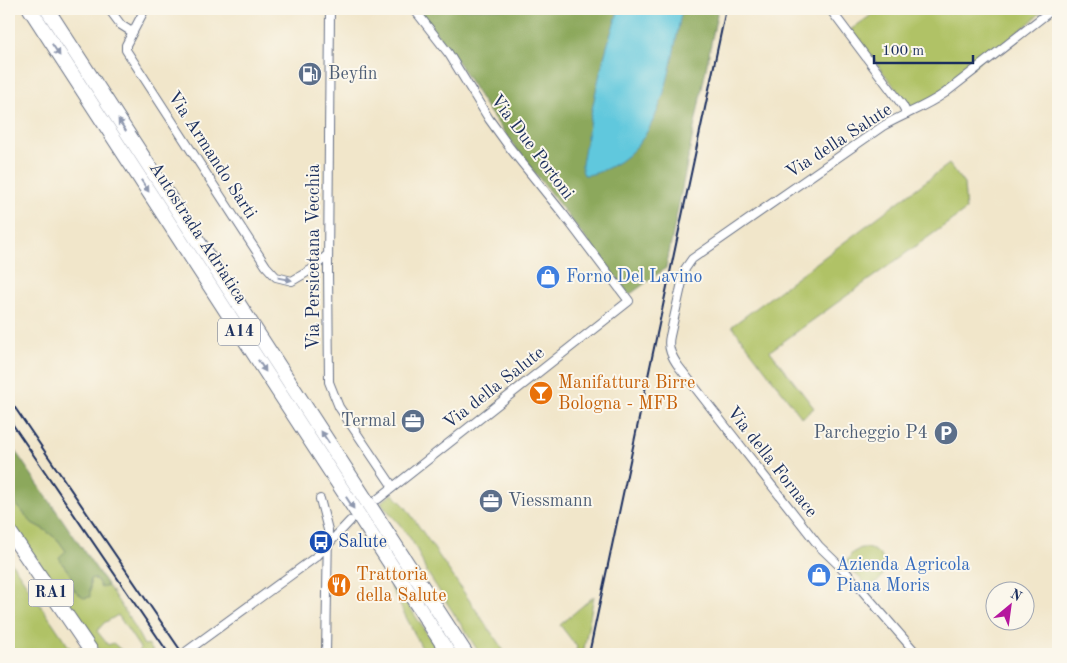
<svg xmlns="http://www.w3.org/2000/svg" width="1067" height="663" viewBox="0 0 1067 663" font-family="'Old Standard TT',serif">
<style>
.green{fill:#b0c266;stroke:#667862}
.forest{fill:#8ca85b;stroke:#546c5c}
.water{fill:#61c8dd;stroke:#3e7c9e}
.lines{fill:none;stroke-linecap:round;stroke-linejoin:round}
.minor-casing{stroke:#666f84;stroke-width:10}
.motorway-casing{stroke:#666f84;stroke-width:16}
.minor{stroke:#fff;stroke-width:8}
.motorway{stroke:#fff;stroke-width:14}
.rail{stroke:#1b2f5e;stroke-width:2}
.oneway{fill:#8d97ae}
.labels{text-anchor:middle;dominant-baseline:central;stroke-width:4;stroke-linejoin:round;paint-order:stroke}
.shield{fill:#fbf7ec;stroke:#5e6b89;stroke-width:1}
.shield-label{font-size:16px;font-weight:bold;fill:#1b2f5e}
.service-label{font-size:18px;fill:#4e5e75;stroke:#fbf7ec;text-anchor:start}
.street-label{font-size:18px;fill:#1b2f5e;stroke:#fbf7ec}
.shop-label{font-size:18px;fill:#366cbe;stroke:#fbf7ec;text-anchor:start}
.food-label{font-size:18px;fill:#c56008;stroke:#fbf7ec;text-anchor:start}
.transit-label{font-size:18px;fill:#164399;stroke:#fbf7ec;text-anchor:start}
</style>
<rect width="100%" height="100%" fill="#fbf7ec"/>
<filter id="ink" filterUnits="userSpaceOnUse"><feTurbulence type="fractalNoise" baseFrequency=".02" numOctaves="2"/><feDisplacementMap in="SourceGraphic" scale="10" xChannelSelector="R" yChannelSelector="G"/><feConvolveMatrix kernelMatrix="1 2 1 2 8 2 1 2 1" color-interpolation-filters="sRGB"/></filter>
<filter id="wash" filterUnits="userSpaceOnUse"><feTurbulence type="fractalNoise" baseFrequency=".0096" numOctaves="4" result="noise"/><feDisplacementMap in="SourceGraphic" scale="20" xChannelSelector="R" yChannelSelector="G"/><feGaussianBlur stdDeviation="1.12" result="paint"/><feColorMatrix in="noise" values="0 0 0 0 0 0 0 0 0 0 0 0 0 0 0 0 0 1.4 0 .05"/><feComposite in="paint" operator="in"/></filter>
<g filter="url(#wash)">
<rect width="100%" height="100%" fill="#f1e6ca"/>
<path class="green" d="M880 9H1045L1027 25 929 100 914 107 908 104 850 30Z
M949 164 964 184 966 210 770 351 814 408 802 418 732 326Z
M393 494 405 506 506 654H480L425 569C420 555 414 542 404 530 397 520 388 513 381 502Z
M9 496 32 523 45 530 58 540 66 551 63 565C68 571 74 578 73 586L90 591V579L93 578 106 587 108 586 132 622 144 645 148 644 155 654H139L140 648 118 615 104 623 97 631 108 645 113 643 126 654H102L9 519Z
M861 548C889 546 893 582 867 586L846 563 852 553Z
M9 559 67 644 75 654H9Z
M394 583 440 654H425L390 586Z
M594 596 583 654H575L577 647 560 625Z"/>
<path class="forest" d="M417 9H718L666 268 629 295 515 147 488 110 452 53Z
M9 442 108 586 101 588 97 580 93 578 90 579V597L84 598 74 590C72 584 73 580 70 574 67 568 61 564 59 557L66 551 58 540 45 530 32 523 9 496Z"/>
<path class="water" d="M619 9H682C671 62 664 141 610 167 602 171 593 175 584 175L582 170V164C591 112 601 59 619 9Z"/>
</g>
<g filter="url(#ink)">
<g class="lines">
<g class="minor-casing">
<path id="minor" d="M109 9 121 25 132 32
M145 9 126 45V50L266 266 276 277 292 281 314 268 328 254
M330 9 328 269 329 382 339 407 393 487
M830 9 903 106 907 114
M320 499 328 530 326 654
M378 499 629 301 564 215 510 148 489 119 449 54 414 9
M187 651 317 556 350 521
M917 654 846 572 819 546 679 367C672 357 667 348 670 336L685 269 692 259 883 126C904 114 925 107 945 93L1053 9"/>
</g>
<g class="motorway-casing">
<path id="motorway" d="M30 9 449 654
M47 9 466 654
M9 531 93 654"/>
</g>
<use href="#minor" class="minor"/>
<use href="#motorway" class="motorway"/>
<path class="rail" d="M9 399 183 654
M9 419 169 654
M589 654 726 9"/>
</g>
<defs><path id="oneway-solid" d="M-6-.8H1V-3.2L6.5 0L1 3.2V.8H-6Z" transform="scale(1.25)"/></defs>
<g class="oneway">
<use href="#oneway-solid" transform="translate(56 50) rotate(57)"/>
<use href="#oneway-solid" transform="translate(122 125) rotate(-123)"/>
<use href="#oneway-solid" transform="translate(145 186) rotate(57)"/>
<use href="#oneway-solid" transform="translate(285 279) rotate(11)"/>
<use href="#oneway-solid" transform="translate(262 366) rotate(57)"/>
<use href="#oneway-solid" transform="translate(325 437) rotate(-123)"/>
<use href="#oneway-solid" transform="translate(350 503) rotate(57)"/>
</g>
</g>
<defs>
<g id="fuel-disc" transform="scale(1.25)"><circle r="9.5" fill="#5c6f8a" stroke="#fbf7ec"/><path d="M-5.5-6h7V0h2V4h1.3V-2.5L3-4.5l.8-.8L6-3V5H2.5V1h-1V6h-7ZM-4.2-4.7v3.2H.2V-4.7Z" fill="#fff"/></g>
<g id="shop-disc" transform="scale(1.25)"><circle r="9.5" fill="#3f7fe0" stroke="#fbf7ec"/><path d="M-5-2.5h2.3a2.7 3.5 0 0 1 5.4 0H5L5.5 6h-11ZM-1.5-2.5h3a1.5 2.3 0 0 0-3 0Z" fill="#fff"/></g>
<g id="bar-disc" transform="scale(1.25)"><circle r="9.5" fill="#e8710a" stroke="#fbf7ec"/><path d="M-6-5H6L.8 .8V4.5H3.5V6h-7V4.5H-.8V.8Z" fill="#fff"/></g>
<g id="office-disc" transform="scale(1.25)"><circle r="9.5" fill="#5c6f8a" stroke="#fbf7ec"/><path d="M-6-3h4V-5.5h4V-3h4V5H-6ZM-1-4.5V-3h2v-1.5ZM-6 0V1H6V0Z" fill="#fff"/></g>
<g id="parking-disc" transform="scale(1.25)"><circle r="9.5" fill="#5c6f8a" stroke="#fbf7ec"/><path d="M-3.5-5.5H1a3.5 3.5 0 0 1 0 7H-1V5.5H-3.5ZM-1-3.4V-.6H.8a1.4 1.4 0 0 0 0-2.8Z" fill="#fff"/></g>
<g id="bus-disc" transform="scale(1.25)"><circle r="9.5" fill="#1a4fb4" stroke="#fbf7ec"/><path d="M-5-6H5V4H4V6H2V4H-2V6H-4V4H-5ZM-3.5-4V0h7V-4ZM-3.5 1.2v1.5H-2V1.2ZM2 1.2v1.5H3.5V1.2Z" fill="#fff"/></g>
<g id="restaurant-disc" transform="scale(1.25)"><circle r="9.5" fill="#e8710a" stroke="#fbf7ec"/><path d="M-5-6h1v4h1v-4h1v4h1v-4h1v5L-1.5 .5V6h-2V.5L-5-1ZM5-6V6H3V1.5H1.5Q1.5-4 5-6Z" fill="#fff"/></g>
</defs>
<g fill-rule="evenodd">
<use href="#fuel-disc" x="310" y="74"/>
<use href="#shop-disc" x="548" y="277"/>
<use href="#bar-disc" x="541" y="393"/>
<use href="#office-disc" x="413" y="421"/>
<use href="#parking-disc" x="946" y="433"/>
<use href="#office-disc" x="491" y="501"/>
<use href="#bus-disc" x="321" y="542"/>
<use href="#shop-disc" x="819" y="575"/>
<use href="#restaurant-disc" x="339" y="585"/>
</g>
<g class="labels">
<g class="shield">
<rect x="218" y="318.5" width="42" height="27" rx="4"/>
<rect x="28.5" y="579.5" width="45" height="27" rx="4"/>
</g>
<g class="shield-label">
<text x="239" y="332">A14</text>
<text x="51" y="593">RA1</text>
</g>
<g class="service-label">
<text x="328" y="74">Beyfin</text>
<text x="396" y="421" text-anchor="end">Termal</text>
<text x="928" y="433" text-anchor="end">Parcheggio P4</text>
<text x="508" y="501">Viessmann</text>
</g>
<g class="street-label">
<text transform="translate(839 141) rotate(-33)">Via della Salute</text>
<text transform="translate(532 147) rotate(53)">Via Due Portoni</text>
<text transform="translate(212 155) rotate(57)">Via Armando Sarti</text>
<text transform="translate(198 233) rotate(57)">Autostrada Adriatica</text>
<text transform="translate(314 257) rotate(-90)">Via Persicetana Vecchia</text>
<text transform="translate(494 388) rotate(-38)">Via della Salute</text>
<text transform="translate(772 462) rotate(52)">Via della Fornace</text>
</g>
<g class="shop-label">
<text x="566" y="277">Forno Del Lavino</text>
<text x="836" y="565">Azienda Agricola<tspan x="836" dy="21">Piana Moris</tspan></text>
</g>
<g class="food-label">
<text x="558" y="383">Manifattura Birre<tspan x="558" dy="21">Bologna - MFB</tspan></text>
<text x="356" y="575">Trattoria<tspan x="356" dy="21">della Salute</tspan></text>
</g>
<g class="transit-label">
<text x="338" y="542">Salute</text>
</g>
</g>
<rect width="1067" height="663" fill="none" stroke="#fbf7ec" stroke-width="30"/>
<g transform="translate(1010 606) rotate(29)"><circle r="24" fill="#fbf7ec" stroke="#a1a7b3"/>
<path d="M0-4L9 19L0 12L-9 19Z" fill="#b5179e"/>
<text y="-8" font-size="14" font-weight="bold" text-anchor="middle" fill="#1b2f5e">N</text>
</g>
<path d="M874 55v8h99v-8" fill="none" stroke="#1b2f5e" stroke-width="2.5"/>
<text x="882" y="55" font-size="15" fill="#1b2f5e" stroke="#fbf7ec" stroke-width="4" paint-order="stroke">100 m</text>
</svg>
